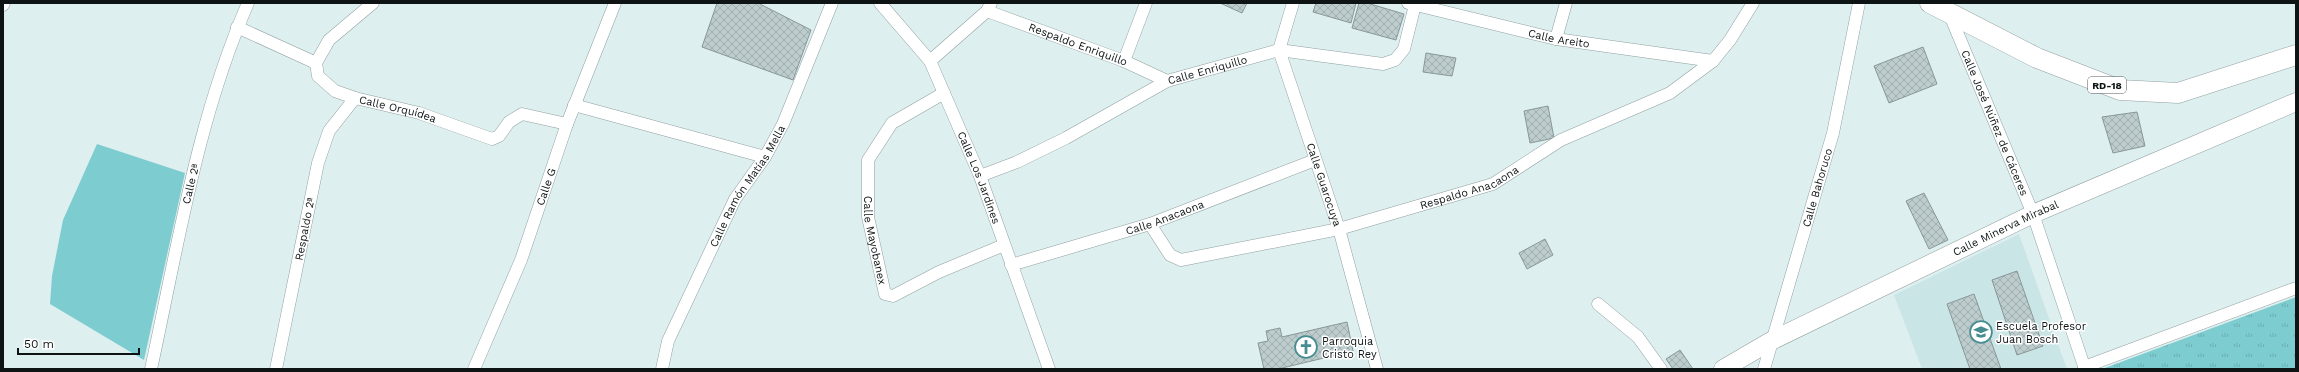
<svg xmlns="http://www.w3.org/2000/svg" width="2299" height="372" viewBox="0 0 2299 372" font-family="'Work Sans',sans-serif">
<style>
.built{fill:#cae5e6}
.green{fill:#7dccd0}
.park{fill:url(#park-tufts)}
.building{fill:url(#building-cross-hatch);stroke:#889798}
.lines{fill:none;stroke-linecap:round;stroke-linejoin:round}
.street-casing{stroke:#91a0a1;stroke-width:13}
.secondary-casing{stroke:#91a0a1;stroke-width:19}
.primary-casing{stroke:#91a0a1;stroke-width:21}
.street{stroke:#fff;stroke-width:12}
.secondary{stroke:#fff;stroke-width:18}
.primary{stroke:#fff;stroke-width:20}
.labels{text-anchor:middle;dominant-baseline:central;stroke-width:3;stroke-linejoin:round;paint-order:stroke}
.shield{fill:#fff;stroke:#565a5a;stroke-width:1}
.shield-label{font-size:10px;font-weight:bold;fill:#0e1414}
.street-label{font-size:11px;fill:#0e1414;stroke:#fff}
.poi-label{font-size:11px;fill:#0e1414;stroke:#fff;text-anchor:start}
</style>
<defs>
<pattern id="park-tufts" width="24" height="20" patternUnits="userSpaceOnUse"><rect width="24" height="20" fill="#7dccd0"/><path d="M3 7l-1-3M5 7V3M7 7l1-3M15 17l-1-3M17 17v-4M19 17l1-3" fill="none" stroke="#6baeb2"/></pattern>
<pattern id="building-cross-hatch" width="8" height="8" patternUnits="userSpaceOnUse"><rect width="8" height="8" fill="#bdcdce"/><path d="M0 0l8 8M0 8l8-8" fill="none" stroke="#a1afb0"/></pattern>
</defs>
<rect width="100%" height="100%" fill="#deeff0"/>
<path class="built" d="M2019 234 2067 369H1922L1894 295Z"/>
<path class="green" d="M97 144 185 173 144 360 50 304 52 276 63 220Z"/>
<path class="park" d="M2296 297V369H2102Z"/>
<path class="building" d="M717 3H758L811 30 793 80 702 47Z
M1220 3H1247L1242 13Z
M1316 3H1356L1351 23 1313 12Z
M1359 3H1367L1404 14 1396 40 1352 28Z
M1923 47 1937 84 1889 103 1874 66Z
M1426 53 1456 58 1452 76 1423 72Z
M1548 106 1554 138 1530 143 1524 111Z
M2137 112 2145 146 2113 153 2102 117Z
M1924 193 1948 240 1929 249 1906 201Z
M1545 239 1553 255 1527 269 1519 253Z
M2017 271 2043 346 2017 355 1992 280Z
M1974 294 2001 369H1970L1947 304Z
M1347 322 1353 351 1278 369H1264L1258 343 1268 341 1266 331 1280 328 1282 337Z
M1680 350 1693 369H1673L1666 359Z"/>
<g class="lines">
<g class="street-casing">
<g id="street">
<path id="s1" d="M373 3 329 40 316 63 318 76 335 91 355 98 419 113 492 139 499 136 509 122 522 114 567 124"/>
<path id="s2" d="M880 3 930 61 980 176 1049 369"/>
<path id="s3" d="M1293 3 1279 50 1339 229 1377 369"/>
<path id="s4" d="M1408 3 1556 39 1713 61"/>
<path d="M3 5 4 3"/>
<path id="s5" d="M987 11 1124 61 1167 81"/>
<path id="s6" d="M1949 13 2033 214 2085 369"/>
<path d="M237 27 316 63"/>
<path d="M1556 39 1566 3"/>
<path d="M930 61 987 11 991 3"/>
<path d="M1124 61 1146 3"/>
<path id="s7" d="M944 93 892 123 868 160V217L885 294 893 296 939 272 1004 245"/>
<path d="M574 105 765 157"/>
<path id="s8" d="M980 176 1017 162 1066 138 1167 81 1279 50 1383 64 1395 60 1404 49 1415 5"/>
<path id="s9" d="M1150 224 1170 255 1181 260 1339 229 1493 184 1561 140 1670 93 1713 61 1730 40 1753 3"/>
<path id="s10" d="M1011 265 1150 224 1315 160"/>
<path d="M1598 304 1638 337 1661 369"/>
<path d="M2084 367 2296 288"/>
<path d="M151 369C178 246 197 119 248 3"/>
<path d="M276 369 318 163 329 131 355 98"/>
<path id="s11" d="M474 369 521 260 567 124 615 3"/>
<path id="s12" d="M662 369 668 341 735 199 765 157 783 124 832 3"/>
<path id="s13" d="M1764 369 1833 133 1859 3"/>
</g>
</g>
<g class="secondary-casing">
<g id="secondary">
<path id="s14" d="M1723 369 1771 341 2033 214 2296 102"/>
</g>
</g>
<g class="primary-casing">
<path id="primary" d="M1930 3 2037 58 2120 90 2178 93 2296 55"/>
</g>
<use href="#street" class="street"/>
<use href="#secondary" class="secondary"/>
<use href="#primary" class="primary"/>
</g>
<defs>
<g id="school-ring" transform="scale(1.15)"><circle r="9.5" fill="#fff" stroke="#458d91" stroke-width="1.5"/><path d="M0-5L7-2L0 1L-7-2ZM-4 1L0 2.5L4 1V4Q0 6-4 4Z" fill="#458d91"/></g>
<g id="church-ring" transform="scale(1.15)"><circle r="9.5" fill="#fff" stroke="#458d91" stroke-width="1.5"/><path d="M-1.2-6h2.4v3.5h3.3v2.4h-3.3V6h-2.4V-.1h-3.3v-2.4h3.3Z" fill="#458d91"/></g>
</defs>
<g fill-rule="evenodd">
<use href="#school-ring" x="1981" y="332"/>
<use href="#church-ring" x="1306" y="347"/>
</g>
<g class="labels">
<rect class="shield" x="2088" y="77" width="38" height="16" rx="3"/>
<g class="shield-label">
<text x="2107" y="85">RD-18</text>
</g>
<g class="street-label">
<text stroke="none"><textPath href="#s4" startOffset="155">Calle Areito</textPath></text>
<text stroke="none"><textPath href="#s5" startOffset="97">Respaldo Enriquillo</textPath></text>
<text stroke="none"><textPath href="#s8" startOffset="252">Calle Enriquillo</textPath></text>
<text stroke="none"><textPath href="#s1" startOffset="185">Calle Orquídea</textPath></text>
<text stroke="none"><textPath href="#s6" startOffset="119">Calle José Núñez de Cáceres</textPath></text>
<text stroke="none"><textPath href="#s2" startOffset="203">Calle Los Jardines</textPath></text>
<text transform="translate(191 184) rotate(-76)">Calle 2ª</text>
<text stroke="none"><textPath href="#s3" startOffset="191">Calle Guarocuya</textPath></text>
<text stroke="none"><textPath href="#s12" startOffset="203">Calle Ramón Matías Mella</textPath></text>
<text stroke="none"><textPath href="#s11" startOffset="196">Calle G</textPath></text>
<text stroke="none"><textPath href="#s9" startOffset="347">Respaldo Anacaona</textPath></text>
<text stroke="none"><textPath href="#s13" startOffset="189">Calle Bahoruco</textPath></text>
<text stroke="none"><textPath href="#s10" startOffset="161">Calle Anacaona</textPath></text>
<text stroke="none"><textPath href="#s14" startOffset="316">Calle Minerva Mirabal</textPath></text>
<text transform="translate(305 229) rotate(-79)">Respaldo 2ª</text>
<text stroke="none"><textPath href="#s7" startOffset="185">Calle Mayobanex</textPath></text>
</g>
<g class="poi-label">
<text x="1996" y="326">Escuela Profesor<tspan x="1996" dy="13">Juan Bosch</tspan></text>
<text x="1322" y="341">Parroquia<tspan x="1322" dy="13">Cristo Rey</tspan></text>
</g>
</g>
<rect width="2299" height="372" fill="none" stroke="#0e1414" stroke-width="8"/>
<path d="M18 348v6h121v-6" fill="none" stroke="#0e1414" stroke-width="2"/>
<text x="24" y="348" font-size="12" fill="#0e1414" stroke="#ffffff" stroke-width="3" paint-order="stroke">50 m</text>
</svg>
